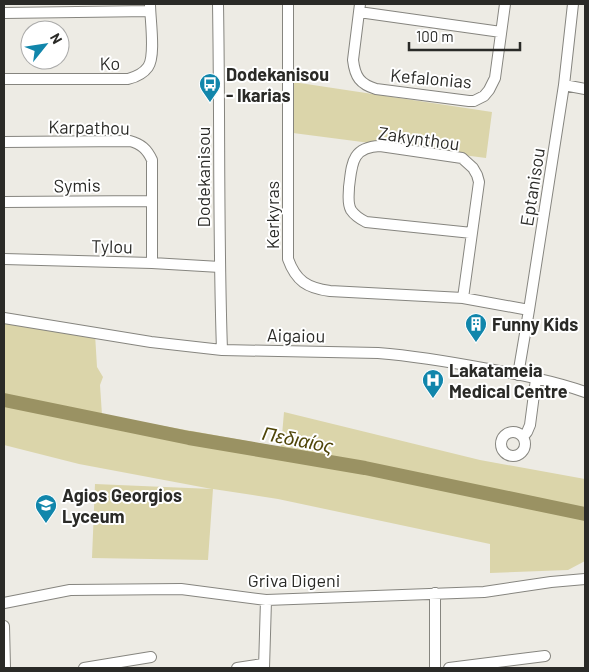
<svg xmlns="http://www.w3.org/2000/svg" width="589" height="672" viewBox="0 0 589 672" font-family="Barlow,sans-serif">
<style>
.green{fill:#dbd5aa}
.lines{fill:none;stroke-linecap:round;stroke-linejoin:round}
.river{stroke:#9a9263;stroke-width:14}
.minor-casing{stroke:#86857f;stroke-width:12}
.minor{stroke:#fff;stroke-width:10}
.labels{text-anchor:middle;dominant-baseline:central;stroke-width:4;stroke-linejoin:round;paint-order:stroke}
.street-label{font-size:18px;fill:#2a2a27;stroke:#fff}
.poi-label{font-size:18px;font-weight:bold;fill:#2a2a27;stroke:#fff;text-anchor:start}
.water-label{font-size:19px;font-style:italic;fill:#504609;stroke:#fff}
</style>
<rect width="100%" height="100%" fill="#edebe4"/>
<path class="green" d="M293 82 492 112 486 158 293 133Z
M4 320 95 334 97 367 103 377 100 385 102 415 281 447 284 412 480 460 585 479V561L568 570 490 573V544L278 499 213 489 208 560 92 558 95 484 212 489 79 464 4 445Z"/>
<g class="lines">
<path class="river" d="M4 400 189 438 365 468 585 514"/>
<g class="minor-casing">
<path id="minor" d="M218 4C220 119 218 235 222 350
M288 4V259C296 281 307 288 330 291L463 298 529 310
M360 4 353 60C355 77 360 84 376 89L469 101H474L484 96 489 90 495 78 505 4
M359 12 501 32
M4 13 150 11
M4 79H128C136 77 143 74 148 67 156 56 150 19 150 4
M564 85 585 89
M4 142 130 141C141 144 147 149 152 160V263
M4 202 151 201
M4 259 152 263 220 267
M463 298 479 182 477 175 473 168 462 158 380 146C351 147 352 165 349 187 349 195 347 203 351 210 355 216 360 219 366 222L472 233
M4 318 151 342 222 350 378 353C415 356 451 362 488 369 521 375 554 381 585 392
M518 375 529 310 564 85 573 4
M501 444a12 12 0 1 1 24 0a12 12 0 1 1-24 0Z
M523 437 527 432 530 425 536 379
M435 593V668
M4 603 70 590 181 589 266 600 484 592 551 582 585 579
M4 626 5 668
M84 668 151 657
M237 668 263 664
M264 668 266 600
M449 668 545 656"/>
</g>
<use href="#minor" class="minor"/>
</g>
<defs>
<g id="bus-pin" transform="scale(1.125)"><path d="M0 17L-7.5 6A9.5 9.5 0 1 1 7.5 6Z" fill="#1186ab" stroke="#fff"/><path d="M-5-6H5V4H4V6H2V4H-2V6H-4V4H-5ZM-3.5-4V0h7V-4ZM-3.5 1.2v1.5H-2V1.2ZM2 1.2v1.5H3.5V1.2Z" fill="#fff"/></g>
<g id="building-pin" transform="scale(1.125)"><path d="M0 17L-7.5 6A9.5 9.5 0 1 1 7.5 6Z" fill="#1186ab" stroke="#fff"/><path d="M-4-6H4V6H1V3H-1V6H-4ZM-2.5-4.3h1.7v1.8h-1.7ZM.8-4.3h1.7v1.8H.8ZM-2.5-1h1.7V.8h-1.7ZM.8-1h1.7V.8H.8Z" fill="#fff"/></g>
<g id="hospital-pin" transform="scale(1.125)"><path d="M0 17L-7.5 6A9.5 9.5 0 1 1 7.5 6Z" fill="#1186ab" stroke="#fff"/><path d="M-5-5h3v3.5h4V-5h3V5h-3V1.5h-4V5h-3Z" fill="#fff"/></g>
<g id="school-pin" transform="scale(1.125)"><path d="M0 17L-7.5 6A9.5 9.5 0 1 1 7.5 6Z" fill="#1186ab" stroke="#fff"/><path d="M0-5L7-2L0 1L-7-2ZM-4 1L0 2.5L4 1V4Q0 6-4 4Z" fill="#fff"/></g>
</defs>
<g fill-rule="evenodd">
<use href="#bus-pin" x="210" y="84"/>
<use href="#building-pin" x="476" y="324"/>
<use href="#hospital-pin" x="433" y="380"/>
<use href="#school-pin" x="46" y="505"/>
</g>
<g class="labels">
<g class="street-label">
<text transform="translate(110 63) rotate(-1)">Ko</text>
<text transform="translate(431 78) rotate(5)">Kefalonias</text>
<text transform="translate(89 127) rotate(1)">Karpathou</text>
<text transform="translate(419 138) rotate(8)">Zakynthou</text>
<text transform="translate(203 177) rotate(-90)">Dodekanisou</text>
<text transform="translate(77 185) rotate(-1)">Symis</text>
<text transform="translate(532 187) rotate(-81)">Eptanisou</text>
<text transform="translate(272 215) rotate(-90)">Kerkyras</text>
<text transform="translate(112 246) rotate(1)">Tylou</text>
<text transform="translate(296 335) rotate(1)">Aigaiou</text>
<text x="294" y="580">Griva Digeni</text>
</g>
<g class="poi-label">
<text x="226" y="74">Dodekanisou<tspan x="226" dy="21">- Ikarias</tspan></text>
<text x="492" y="324">Funny Kids</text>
<text x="449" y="370">Lakatameia<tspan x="449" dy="21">Medical Centre</tspan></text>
<text x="62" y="495">Agios Georgios<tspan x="62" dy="21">Lyceum</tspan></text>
</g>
<g class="water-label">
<text transform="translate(298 439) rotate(11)">Πεδιαίος</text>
</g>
</g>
<rect width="589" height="672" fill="none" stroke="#2a2a27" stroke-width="10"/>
<g transform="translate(45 45) rotate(60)"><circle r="24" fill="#ffffff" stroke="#aaaaa9"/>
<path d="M0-4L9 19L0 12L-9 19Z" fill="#1186ab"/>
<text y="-8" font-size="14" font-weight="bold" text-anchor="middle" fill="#2a2a27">N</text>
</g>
<path d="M409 42v8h111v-8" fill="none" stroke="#2a2a27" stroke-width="2.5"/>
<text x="416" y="42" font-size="15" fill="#2a2a27" stroke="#ffffff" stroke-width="4" paint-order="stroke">100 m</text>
</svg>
